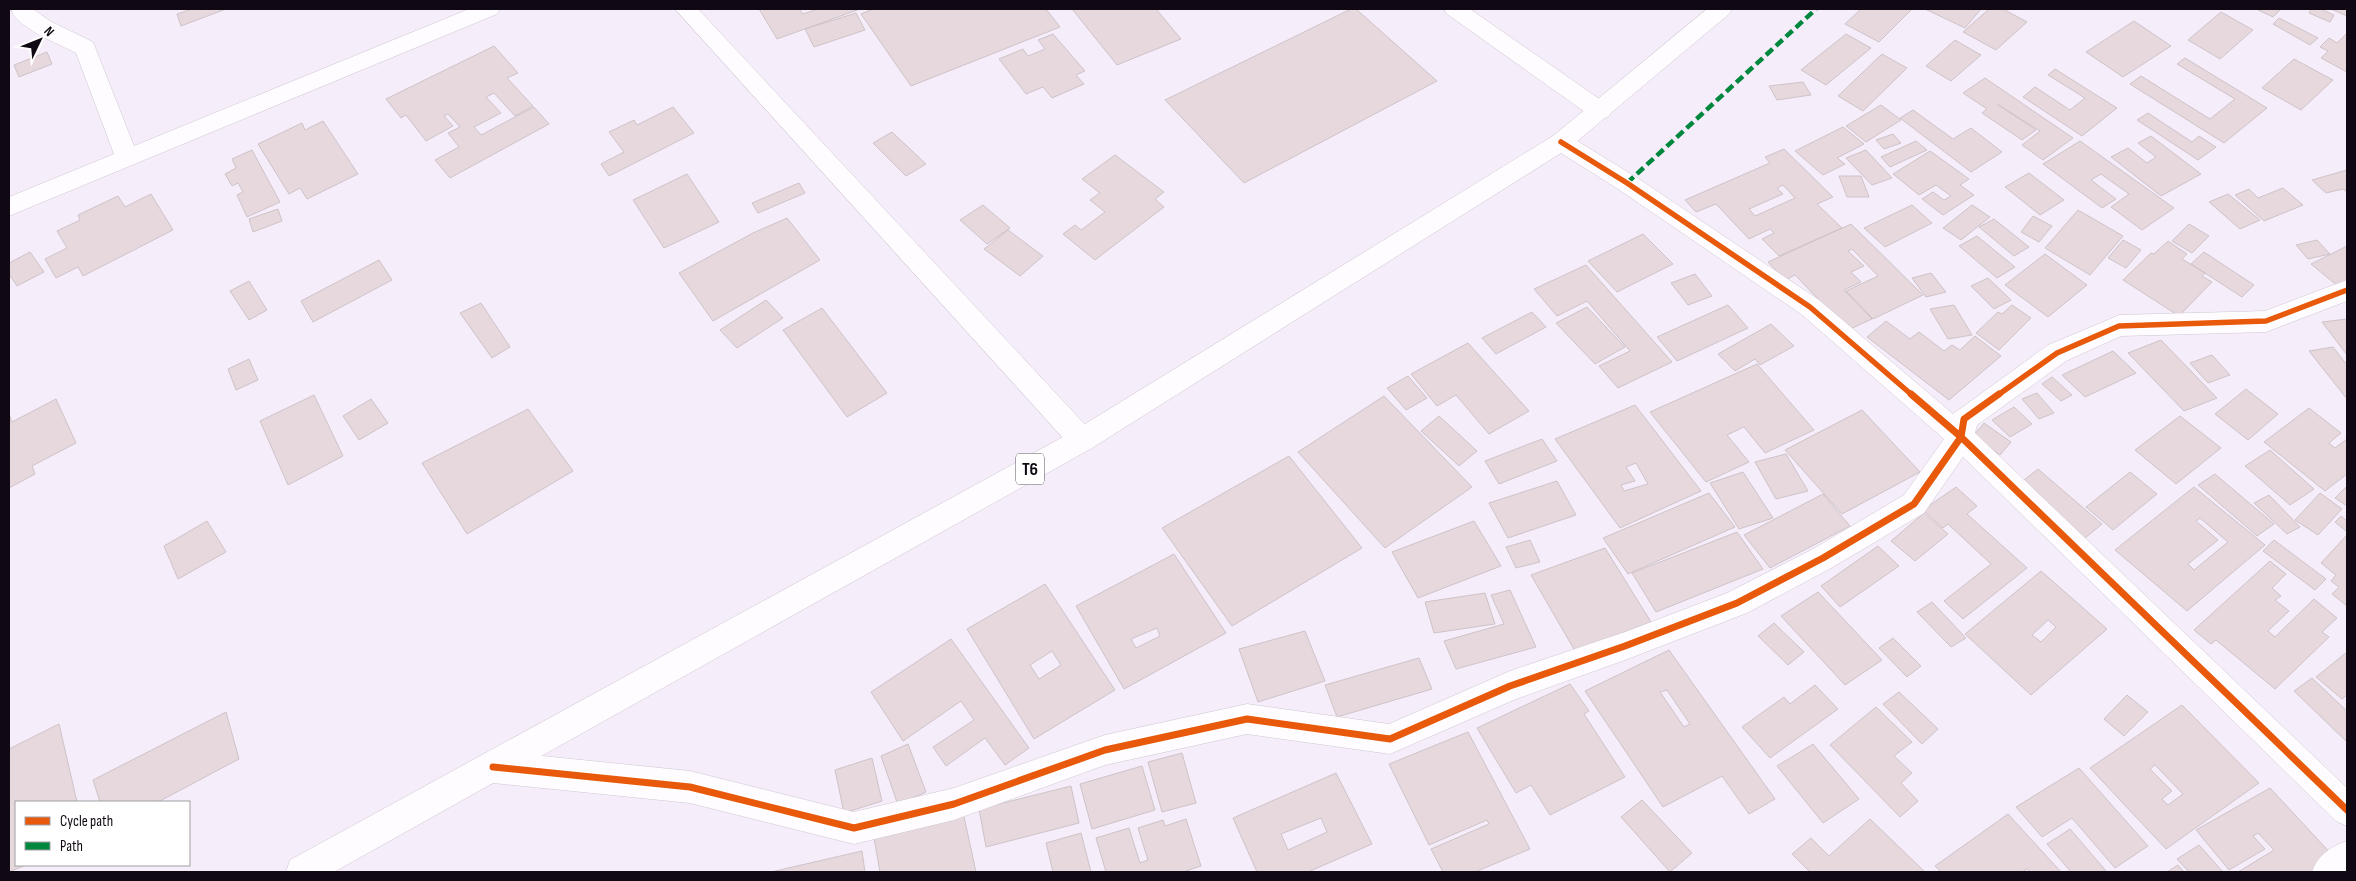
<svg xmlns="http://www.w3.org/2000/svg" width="2356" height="881" viewBox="0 0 2356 881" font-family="'Sofia Sans Condensed',sans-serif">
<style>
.building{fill:#e7d8dd;stroke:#cdc3c8;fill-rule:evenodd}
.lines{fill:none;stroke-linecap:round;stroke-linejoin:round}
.minor-casing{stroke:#cec7d2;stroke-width:1}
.highway-casing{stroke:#cec7d2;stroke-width:1}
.minor{fill:#fefcfe;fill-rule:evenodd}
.highway{fill:#fefcfe;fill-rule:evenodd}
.quiet{stroke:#00873e;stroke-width:4.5;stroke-dasharray:9 4.5;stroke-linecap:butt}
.cycleway-far1-casing{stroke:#fff;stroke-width:8}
.cycleway-casing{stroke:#fff;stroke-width:10}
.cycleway-far1{stroke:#e8590c;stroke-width:5.5}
.cycleway{stroke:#e8590c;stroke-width:7}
.labels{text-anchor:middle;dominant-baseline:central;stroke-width:4.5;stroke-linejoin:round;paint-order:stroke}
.shield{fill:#fff;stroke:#58535a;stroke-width:1}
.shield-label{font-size:18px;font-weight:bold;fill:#100913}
</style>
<rect width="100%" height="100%" fill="#f6edfa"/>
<path class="building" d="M192 9H226L181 26 177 14Z
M759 9H799L803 14 818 9H860L777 39Z
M873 9H1046L1060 27 911 86 861 14Z
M1072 9H1156L1181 39 1117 65Z
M1351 9H1356L1437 81 1244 183 1165 100Z
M1861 9H1909L1911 10 1879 42 1845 24Z
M1925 9H1981L1965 28Z
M1989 9H2003L2027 22 1996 50 1963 32Z
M2256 9H2281L2273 17Z
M2311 9H2321L2334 15 2330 22 2309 13Z
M2331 9H2347V16Z
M2221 12 2253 30 2220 59 2188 40Z
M856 13 865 30 814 47 805 29Z
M2279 18 2318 38 2310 45 2273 24Z
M2134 21 2171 46 2123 77 2086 52Z
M2347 33V72L2321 58 2328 51 2320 47 2329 38 2337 43Z
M1053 34 1085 71 1076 75 1084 84 1052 98 1043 87 1026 94 999 59 1023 49 1028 56 1045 49 1038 40Z
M1846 34 1871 48 1826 85 1801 70Z
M1955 40 1981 55 1951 81 1926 66Z
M494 46 518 73 507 78 533 106 515 116 494 93 486 97 501 113 474 127 481 135 534 107 549 124 450 178 435 160 459 147 448 133 460 127 448 114 444 116 453 126 426 141 406 115 401 118 386 99Z
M47 52 52 64 19 77 14 65Z
M1882 54 1907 68 1863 111 1838 96Z
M2185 58 2267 108 2224 143 2130 84 2141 76 2210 119 2235 99 2177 64Z
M2294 59 2333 80 2301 110 2262 88Z
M2055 69 2117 108 2082 136 2023 97 2035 87 2070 110 2085 98 2048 75Z
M1985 78 2073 138 2043 160 2022 145 2040 131 1997 104 2036 130 2022 140 1982 113 1987 109 1963 93Z
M1803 82 1811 95 1777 100 1769 86Z
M1881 105 1901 120 1866 142 1846 126Z
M673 107 694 133 609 176 601 164 624 152 609 132 634 120 637 125Z
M1913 110 1953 139 1971 128 2002 152 1971 172 1900 118Z
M2148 113 2192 142 2199 136 2216 147 2198 160 2137 120Z
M323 121 358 174 307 199 300 188 289 194 258 144 302 123 305 130Z
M1843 127 1864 144 1837 158 1845 164 1823 175 1795 151Z
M892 132 926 164 906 176 873 143Z
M1893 134 1901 143 1884 149 1876 140Z
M2151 136 2201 174 2161 196 2111 157 2128 148 2147 163 2156 157 2138 143Z
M1916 141 1927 150 1890 167 1881 157Z
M2080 141 2174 208 2142 230 2111 207 2129 194 2101 174 2091 180 2116 199 2102 208 2043 164Z
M1784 149 1833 197 1817 204 1842 228 1779 256 1762 239 1774 233 1770 229 1749 239 1716 204 1696 212 1685 200 1770 163 1765 157ZM1783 185 1795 198 1755 216 1749 209 1783 194 1777 188Z
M252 150 280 202 247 217 237 195 243 192 238 183 232 186 225 174 236 168 232 159Z
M1866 150 1892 178 1872 185 1846 158Z
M1930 151 1969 179 1960 185 1974 195 1943 215 1922 199 1933 192 1944 200 1951 196 1936 185 1919 195 1893 174Z
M1115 155 1164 192 1155 199 1164 207 1095 260 1063 234 1075 225 1081 230 1105 212 1090 200 1100 193 1082 179Z
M2347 170V192L2343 189 2326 193 2312 180Z
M2029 173 2064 200 2040 215 2005 187Z
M687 174 719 222 664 248 633 200Z
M1839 176H1861L1869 197H1847Z
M799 183 805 193 758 213 752 203Z
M2283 188 2303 205 2264 221 2235 195 2249 189 2258 198Z
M151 194 173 230 83 276 78 267 56 278 45 259 67 248 57 231 80 220 78 215 118 196 125 207Z
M2228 194 2260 220 2240 229 2209 202Z
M983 205 1010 228 987 244 960 220Z
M1912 205 1932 223 1885 247 1864 228Z
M1972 205 1990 217 1961 240 1943 228Z
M278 209 282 221 253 232 249 219Z
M2078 210 2123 236 2090 275 2045 248Z
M2033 216 2052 226 2039 242 2021 232Z
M787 218 820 260 713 321 679 273 753 233Z
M1994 219 2029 247 2014 256 1979 227Z
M1851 224 1923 295 1873 319 1846 291 1878 276 1852 249 1848 251 1864 266 1851 272 1861 282 1844 290 1872 319 1848 330 1795 275 1785 280 1768 262Z
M2189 224 2209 236 2192 253 2172 241Z
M1008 230 1043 256 1020 276 984 249Z
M1643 234 1673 264 1617 292 1588 261Z
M1977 236 2015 267 1997 278 1959 246Z
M2123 240 2141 250 2126 268 2108 258Z
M2317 240 2330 254 2308 259 2296 245Z
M2168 241 2187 254 2182 259 2205 273 2202 276 2212 282 2179 316 2123 280 2151 253 2154 254Z
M2347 246V283L2339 287 2311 264Z
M30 252 44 272 17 286 9 274V263Z
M2204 252 2254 285 2242 297 2191 264Z
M2045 254 2087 285 2048 317 2005 285Z
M379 260 392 280 313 322 301 301Z
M1586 265 1672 362 1618 388 1599 366 1630 351 1587 301 1557 316 1534 289Z
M1931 273 1946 292 1926 297 1912 278Z
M1695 274 1712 296 1688 305 1671 283Z
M1988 278 2011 300 1994 309 1971 286Z
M249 281 267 310 249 320 230 291Z
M766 300 783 318 737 348 720 330Z
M481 303 510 347 492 358 460 313Z
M1728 305 1748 328 1677 361 1657 337Z
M1954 305 1972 335 1948 339 1930 309Z
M2012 305 2031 318 1999 350 1976 333 1998 312 2002 314Z
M1587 307 1625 347 1595 364 1556 323Z
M822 308 887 393 847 417 783 330Z
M1532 312 1546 327 1496 354 1482 338Z
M2347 319V355L2322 322Z
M1886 321 1910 339 1919 332 1944 351 1952 345 1960 350 1975 336 2001 356 1949 400 1867 337Z
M1771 324 1794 346 1760 365 1755 359 1735 371 1718 354Z
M2161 340 2217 398 2184 411 2128 353Z
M1468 343 1529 411 1489 434 1456 395 1437 406 1411 374Z
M2333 347 2347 365V399L2309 351Z
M2113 351 2136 373 2085 397 2062 375Z
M2212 355 2230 375 2208 383 2190 363Z
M249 359 258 380 236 390 228 369Z
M1757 364 1814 430 1765 453 1744 427 1727 435 1749 462 1706 482 1650 412Z
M1408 376 1427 398 1406 410 1387 388Z
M2052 377 2072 395 2061 401 2042 384Z
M2246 389 2278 414 2248 440 2215 414Z
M2037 393 2054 413 2039 419 2022 399Z
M314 395 343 456 288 485 260 421Z
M1384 396 1472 487 1385 548 1298 452Z
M56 399 76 443 32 466 35 474 9 488V414L12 422Z
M371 399 388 423 359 440 343 416Z
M1635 405 1701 491 1620 528 1555 439ZM1636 463 1648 484 1624 491 1621 485 1635 481 1626 467Z
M2014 407 2032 424 2010 437 1992 420Z
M2309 408 2341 433 2329 443 2335 448 2347 439V474L2325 491 2264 442Z
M528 409 573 471 467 534 422 463Z
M1862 410 1920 472 1842 514 1785 450Z
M1439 416 1477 451 1459 466 1421 431Z
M2180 416 2221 448 2176 484 2135 450Z
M1984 423 2011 442 2000 455 1973 436Z
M1542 439 1557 461 1499 484 1485 461Z
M2270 450 2314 489 2290 505 2245 466Z
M1786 454 1808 491 1776 499 1755 462Z
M1289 456 1362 548 1232 626 1162 528Z
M2038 469 2102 524 2085 538 2020 483Z
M1743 472 1773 518 1739 529 1710 483Z
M2130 472 2157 494 2113 530 2086 507Z
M2215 474 2274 524 2257 536 2198 485Z
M1557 481 1576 515 1508 538 1489 503Z
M2347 486V506L2335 498Z
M1956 487 1977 506 1967 514 2027 568 1963 619 1944 601 1991 564 1948 524 1943 528 1923 510Z
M2194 487 2265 545 2187 611 2115 550ZM2200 518 2228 542 2194 570 2188 564 2218 540 2196 521Z
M1709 493 1735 527 1628 574 1603 538Z
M2320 493 2342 509 2318 535 2295 520Z
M1823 494 1850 526 1770 568 1744 535Z
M2269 495 2300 527 2287 534 2254 503Z
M1924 513 1948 534 1915 561 1891 541Z
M2341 516 2347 521V532L2335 522Z
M207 521 226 552 178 579 164 546Z
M1474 521 1501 566 1418 598 1392 552Z
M1737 532 1763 569 1656 612 1632 573Z
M2347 535V606L2332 594 2339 587 2331 581 2336 575 2321 563Z
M1530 540 1540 562 1516 568 1506 547Z
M2274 540 2326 579 2315 590 2263 551Z
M1878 546 1899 566 1840 607 1821 586Z
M1605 548 1651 622 1575 651 1531 575Z
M1174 554 1226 633 1124 689 1076 606ZM1157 628 1160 636 1136 648 1131 639Z
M2270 561 2286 574 2272 588 2281 596 2275 600 2289 611 2268 631 2275 637 2314 599 2337 618 2322 632 2329 637 2275 689 2216 640 2211 644 2194 630Z
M2041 571 2107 629 2031 695 1965 634ZM2048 620 2056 627 2041 642 2032 635Z
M1045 584 1115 690 1034 739 967 629ZM1052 651 1061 665 1039 679 1030 665Z
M1510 590 1536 647 1456 669 1444 641 1504 624 1491 595Z
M1818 592 1882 660 1845 685 1781 616Z
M1485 593 1495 624 1434 633 1425 602Z
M1932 602 1966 638 1951 647 1917 612Z
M1774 623 1804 652 1788 665 1758 636Z
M1305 631 1325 681 1258 702 1239 649Z
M1893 638 1921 666 1907 677 1879 648Z
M951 639 1029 748 1005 765 985 738 946 766 933 747 974 720 961 701 903 741 871 692Z
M1669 650 1775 799 1749 814 1722 776 1663 807 1585 691ZM1667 690 1690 724 1684 727 1660 692Z
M2347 652V695L2342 699 2316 677Z
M1419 658 1432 689 1337 717 1325 685Z
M2312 678 2347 711V742L2294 691Z
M1570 684 1589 711 1584 714 1625 777 1550 815 1531 785 1516 793 1477 728Z
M1815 685 1838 709 1770 758 1742 727 1784 697 1790 704Z
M1899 692 1938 729 1922 744 1883 704Z
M2127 695 2148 712 2124 736 2104 719Z
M2182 705 2259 783 2166 849 2090 768ZM2155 765 2183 794 2168 805 2162 799 2172 791 2150 769Z
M1876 707 1912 742 1894 756 1912 773 1901 783 1918 801 1900 817 1830 745Z
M226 712 239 759 158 802H100L93 780Z
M59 724 77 802H16V865H26L9 872V749Z
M1468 732 1530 849 1475 872H1443L1431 849 1489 824 1487 820 1429 845 1389 764Z
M908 744 926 792 898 805 881 756Z
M1813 744 1859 799 1823 823 1777 766Z
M1182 753 1196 803 1162 812 1148 762Z
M872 758 882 801 844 813 835 770Z
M1142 766 1155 810 1092 829 1080 784Z
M2079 768 2148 846 2115 868 2072 818 2042 837 2016 807Z
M1336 773 1372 844 1308 872H1257L1233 818ZM1321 818 1327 832 1288 850 1281 834Z
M1071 786 1079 823 986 847 979 809Z
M2270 788 2336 859 2314 872H2238L2274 850 2258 833 2253 836 2265 849 2229 870 2196 830Z
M1642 800 1692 853 1670 872 1621 817Z
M963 812 976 872H880L874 838Z
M2008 814 2061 872H2030L2027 869 2022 872H1941L1935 866Z
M1186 819 1201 866 1183 872H1106L1096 838 1129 828 1140 863 1148 860 1138 828 1163 820 1165 826Z
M1870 819 1925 872H1810L1792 854 1811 838 1829 856Z
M2070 829 2107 872H2071L2047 844Z
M1081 833 1091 872H1053L1046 843Z
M2199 845 2223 872H2189L2177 859Z
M862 851 865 872H771Z
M2178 865 2184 872H2167Z"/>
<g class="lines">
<g class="minor-casing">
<path id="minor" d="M11 9H33L50 21 93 42 134 146 469 9H500L497 14 9 216V197L114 154 76 53C59 44 15 27 11 9Z
M675 9H698L1092 432 1096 440 1092 448 1082 452 1072 448Z
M1444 9H1470L1608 105 1612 111 1608 117 1600 119 1592 117 1447 14Z
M1561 133 1569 136 1636 177 1819 300 1953 414 2048 345 2110 319 2119 315 2265 311 2347 280V301L2266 332 2121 336 2066 361 1977 425 1975 433 2347 788V826L2336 821 1963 457 1924 513 1833 567 1747 613 1625 660 1516 699 1390 754 1247 734 1105 765 954 820 854 844 690 803 493 783 482 778 477 767 482 756 493 751 690 771 854 812 954 788 1105 735 1247 704 1389 724 1510 671 1625 632 1727 593 1813 549 1904 495 1944 439 1801 314 1618 189 1553 148 1549 142 1553 136Z
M2347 841V872H2312C2317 856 2331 846 2347 841Z"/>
</g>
<g class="highway-casing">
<path id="highway" d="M1707 9H1732L1729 14 1569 148 1092 448 334 872H286L290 860 1072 432 1553 136Z"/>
</g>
<use href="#minor" class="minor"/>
<use href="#highway" class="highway"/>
<path class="quiet" d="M1627 183 1816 9"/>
<g class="cycleway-far1-casing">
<path id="cycleway-far1" d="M1561 142 1627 183 1810 307 1912 395
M1998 395 2057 353 2119 326 2266 321 2347 290"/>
</g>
<g class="cycleway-casing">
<path id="cycleway" d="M1911 394 1961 437 2347 810
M493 767 690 787 854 828 954 804 1105 750 1247 719 1390 739 1510 686 1625 646 1737 603 1823 558 1914 504 1961 437 1964 419 1999 394"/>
</g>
<use href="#cycleway-far1" class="cycleway-far1"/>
<use href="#cycleway" class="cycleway"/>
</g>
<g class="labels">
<rect class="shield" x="1016" y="453.5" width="28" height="31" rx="4"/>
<g class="shield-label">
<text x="1030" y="469">T6</text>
</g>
</g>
<rect width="2356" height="881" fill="none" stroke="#100913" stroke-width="20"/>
<rect x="15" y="801" width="175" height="65" fill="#ffffff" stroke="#9f9da1"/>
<rect x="25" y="817" width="25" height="8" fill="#e8590c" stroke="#9f9da1"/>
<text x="60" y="826" font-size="15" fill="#100913">Cycle path</text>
<rect x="25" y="842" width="25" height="8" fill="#00873e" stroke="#9f9da1"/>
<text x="60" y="851" font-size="15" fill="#100913">Path</text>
<g transform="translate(40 40) rotate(47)" stroke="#ffffff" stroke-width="4" paint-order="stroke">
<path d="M0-4L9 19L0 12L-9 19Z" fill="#100913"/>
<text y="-8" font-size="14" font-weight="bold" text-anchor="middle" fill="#100913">N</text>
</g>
</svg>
